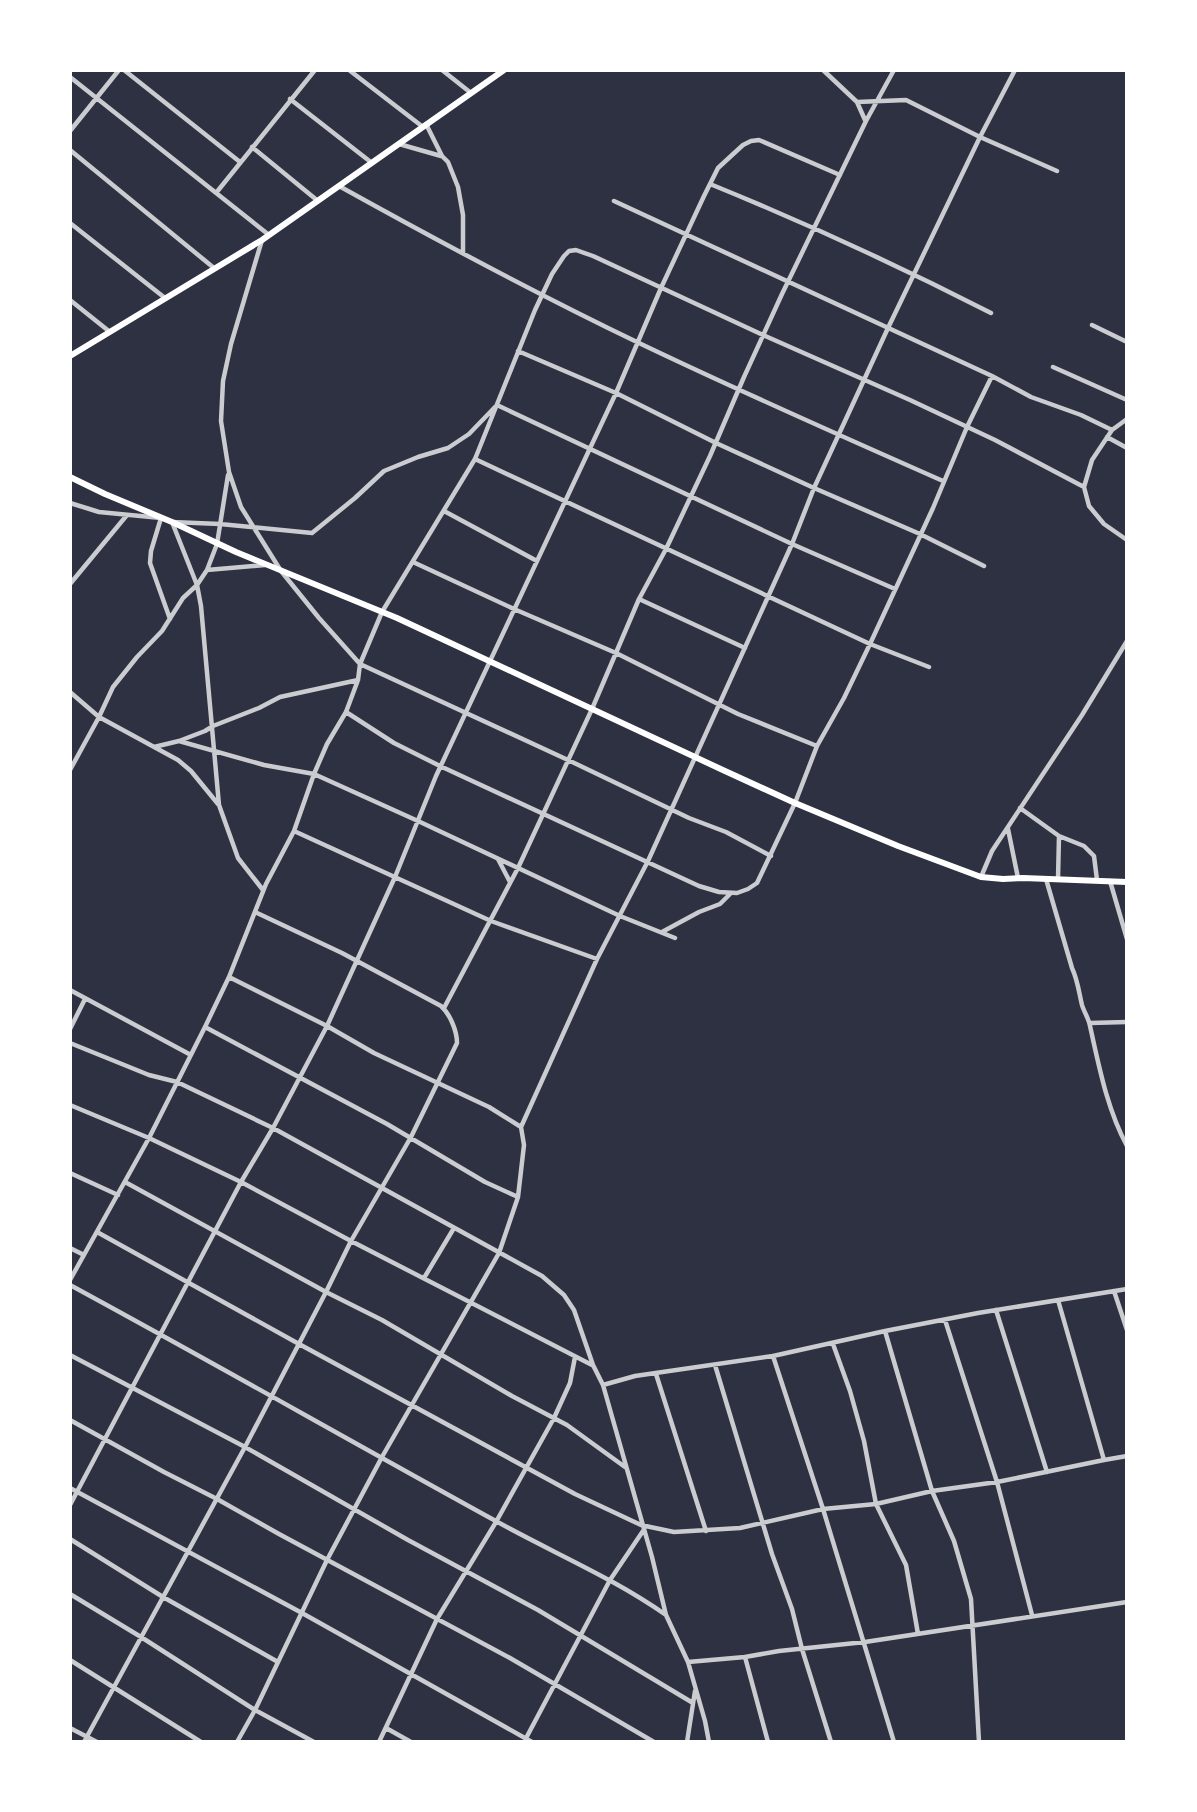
<svg xmlns="http://www.w3.org/2000/svg" width="1197" height="1812" viewBox="0 0 1197 1812" font-family="Mulish,sans-serif">
<style>
.lines{fill:none;stroke-linecap:round;stroke-linejoin:round}
.minor{stroke:#caccd0;stroke-width:4.5}
.secondary{stroke:#fff;stroke-width:6}
</style>
<rect width="100%" height="100%" fill="#2d3142"/>
<g class="lines">
<path class="minor" d="M124 70 240 162
M349 70 423 127
M442 70 471 93
M823 70 857 102 906 100 980 137 1057 171
M70 77 269 235
M290 99 372 163
M857 102 865 120
M426 124 442 156 448 162 458 187 463 215V253
M70 131 119 70
M399 144 441 156
M252 147 318 201
M70 150 214 268
M710 184C806 223 899 266 991 313
M339 186C438 241 537 294 639 343 739 391 841 436 943 481
M216 193 315 70
M614 201 992 376 1031 397 1081 415 1112 430
M70 223 165 298
M262 240 231 344 223 381 221 421 229 472 241 507 281 571 319 618 360 664 568 760 689 818 726 832 771 856
M70 300 110 332
M1092 325 1127 342
M518 351 616 393 716 443 814 488 920 534 984 566
M1053 367 1127 400
M1127 419 1112 430 1092 460 1084 487 1089 506 1104 524 1127 540
M1107 437 1127 448
M475 459 870 644 929 667
M70 503 99 512 161 518 151 551 150 563 170 619
M444 511 537 561
M413 562 514 609 616 653 738 714 817 746
M207 570 265 565
M70 584 127 515
M639 599 745 648
M70 692 99 717 178 760 191 771 218 804
M346 712 394 743 440 766 699 886 719 892 737 893 748 889 757 883 795 803 817 746 844 698 870 644 933 508 967 427 992 376
M179 741 264 765 314 774 418 821 620 916 675 938
M154 747 179 741 205 731 213 726 259 708 280 697 358 680
M70 770 99 717 113 687 137 657 162 631 183 598 197 585 207 570 217 544 228 475
M1020 808 1059 836 1084 846 1094 856 1097 880
M1008 829 1018 878
M294 831 491 921 597 959
M498 859 510 882
M981 877 992 851 1082 715 1127 641
M1046 879 1072 968C1078 981 1079 993 1082 1005 1084 1012 1089 1019 1090 1026 1099 1066 1107 1109 1127 1146
M1058 879 1059 836
M1110 881 1127 939
M263 890 238 858 219 805 201 606 197 585 172 522 220 524 312 533 355 498 384 471 418 457 448 448 469 434 497 405 792 544 895 589
M662 932 699 912 720 904 730 894
M229 977 327 1026 374 1053 489 1107 521 1127 524 1145 518 1197
M70 990 191 1055
M444 1008 518 868 592 709 639 599 666 549 710 456 744 377 782 294 866 121 894 70
M1090 1023 1127 1022
M205 1027 387 1124 485 1182 518 1197 499 1253 382 1457 327 1560 255 1710 237 1742
M70 1029 85 999
M70 1043 149 1075 177 1082 273 1128 542 1276 564 1295 574 1310 593 1365 603 1385
M70 1105 149 1138 241 1182 351 1241 592 1365
M521 1127 597 959 648 861 792 544 814 488 888 328 980 137 1015 70
M70 1173 118 1195
M125 1182 326 1292 382 1320 512 1396 567 1425 625 1467
M97 1232 299 1344 575 1494 641 1525 674 1532 740 1528 823 1509 876 1504 932 1491 997 1482 1104 1460 1127 1456
M70 1248 84 1255
M424 1278 454 1228
M70 1280 149 1138 205 1027 229 977 266 884 294 831 314 774 327 744 346 712 358 680 360 664 382 612 475 459 535 310 552 274 564 256 569 251 576 250 593 256 763 335 910 400 995 440 1084 487
M70 1285C212 1362 352 1442 494 1520 551 1552 612 1577 666 1615
M1114 1291 1127 1330
M1058 1300 1104 1460
M996 1310 1047 1472
M945 1320 997 1482 1032 1615
M885 1331 932 1491 954 1541 971 1599 979 1742
M833 1344 850 1391 864 1441 876 1504 906 1565 918 1634
M70 1355 245 1447 408 1540 538 1610 693 1703
M773 1356 823 1509 894 1742
M715 1365 772 1554 792 1609 802 1649 831 1742
M656 1374 706 1531
M70 1420 164 1472 217 1499 279 1534 510 1658 654 1742
M70 1488 302 1613 532 1742
M70 1505 241 1182 273 1128 327 1026 395 877 436 776 616 393 661 288 704 196 718 168 731 156 743 145 751 141 759 140 840 175
M70 1539 163 1597 278 1662
M70 1594 141 1637 255 1710 314 1742
M745 1657 768 1742
M70 1660 201 1742
M688 1662 745 1657 779 1651 865 1642 1127 1602
M70 1728 97 1742
M386 1728 411 1742
M84 1742 245 1447 326 1292 351 1241 411 1137 457 1043C457 1031 450 1014 441 1006L342 953 255 912
M379 1742 437 1619 496 1522 554 1418 570 1383 575 1357
M524 1742 610 1580 643 1531
M687 1742 695 1691
M709 1742 705 1721 688 1662 666 1615 652 1557 603 1385 635 1376 773 1356 885 1331 978 1313 1127 1289"/>
<path class="secondary" d="M70 356 262 240 504 70
M70 477 105 494 172 522 236 552 397 618 725 771 795 803 898 846 981 877 1003 879 1023 878 1127 882"/>
</g>
<rect width="1197" height="1812" fill="none" stroke="#ffffff" stroke-width="144"/>
</svg>
